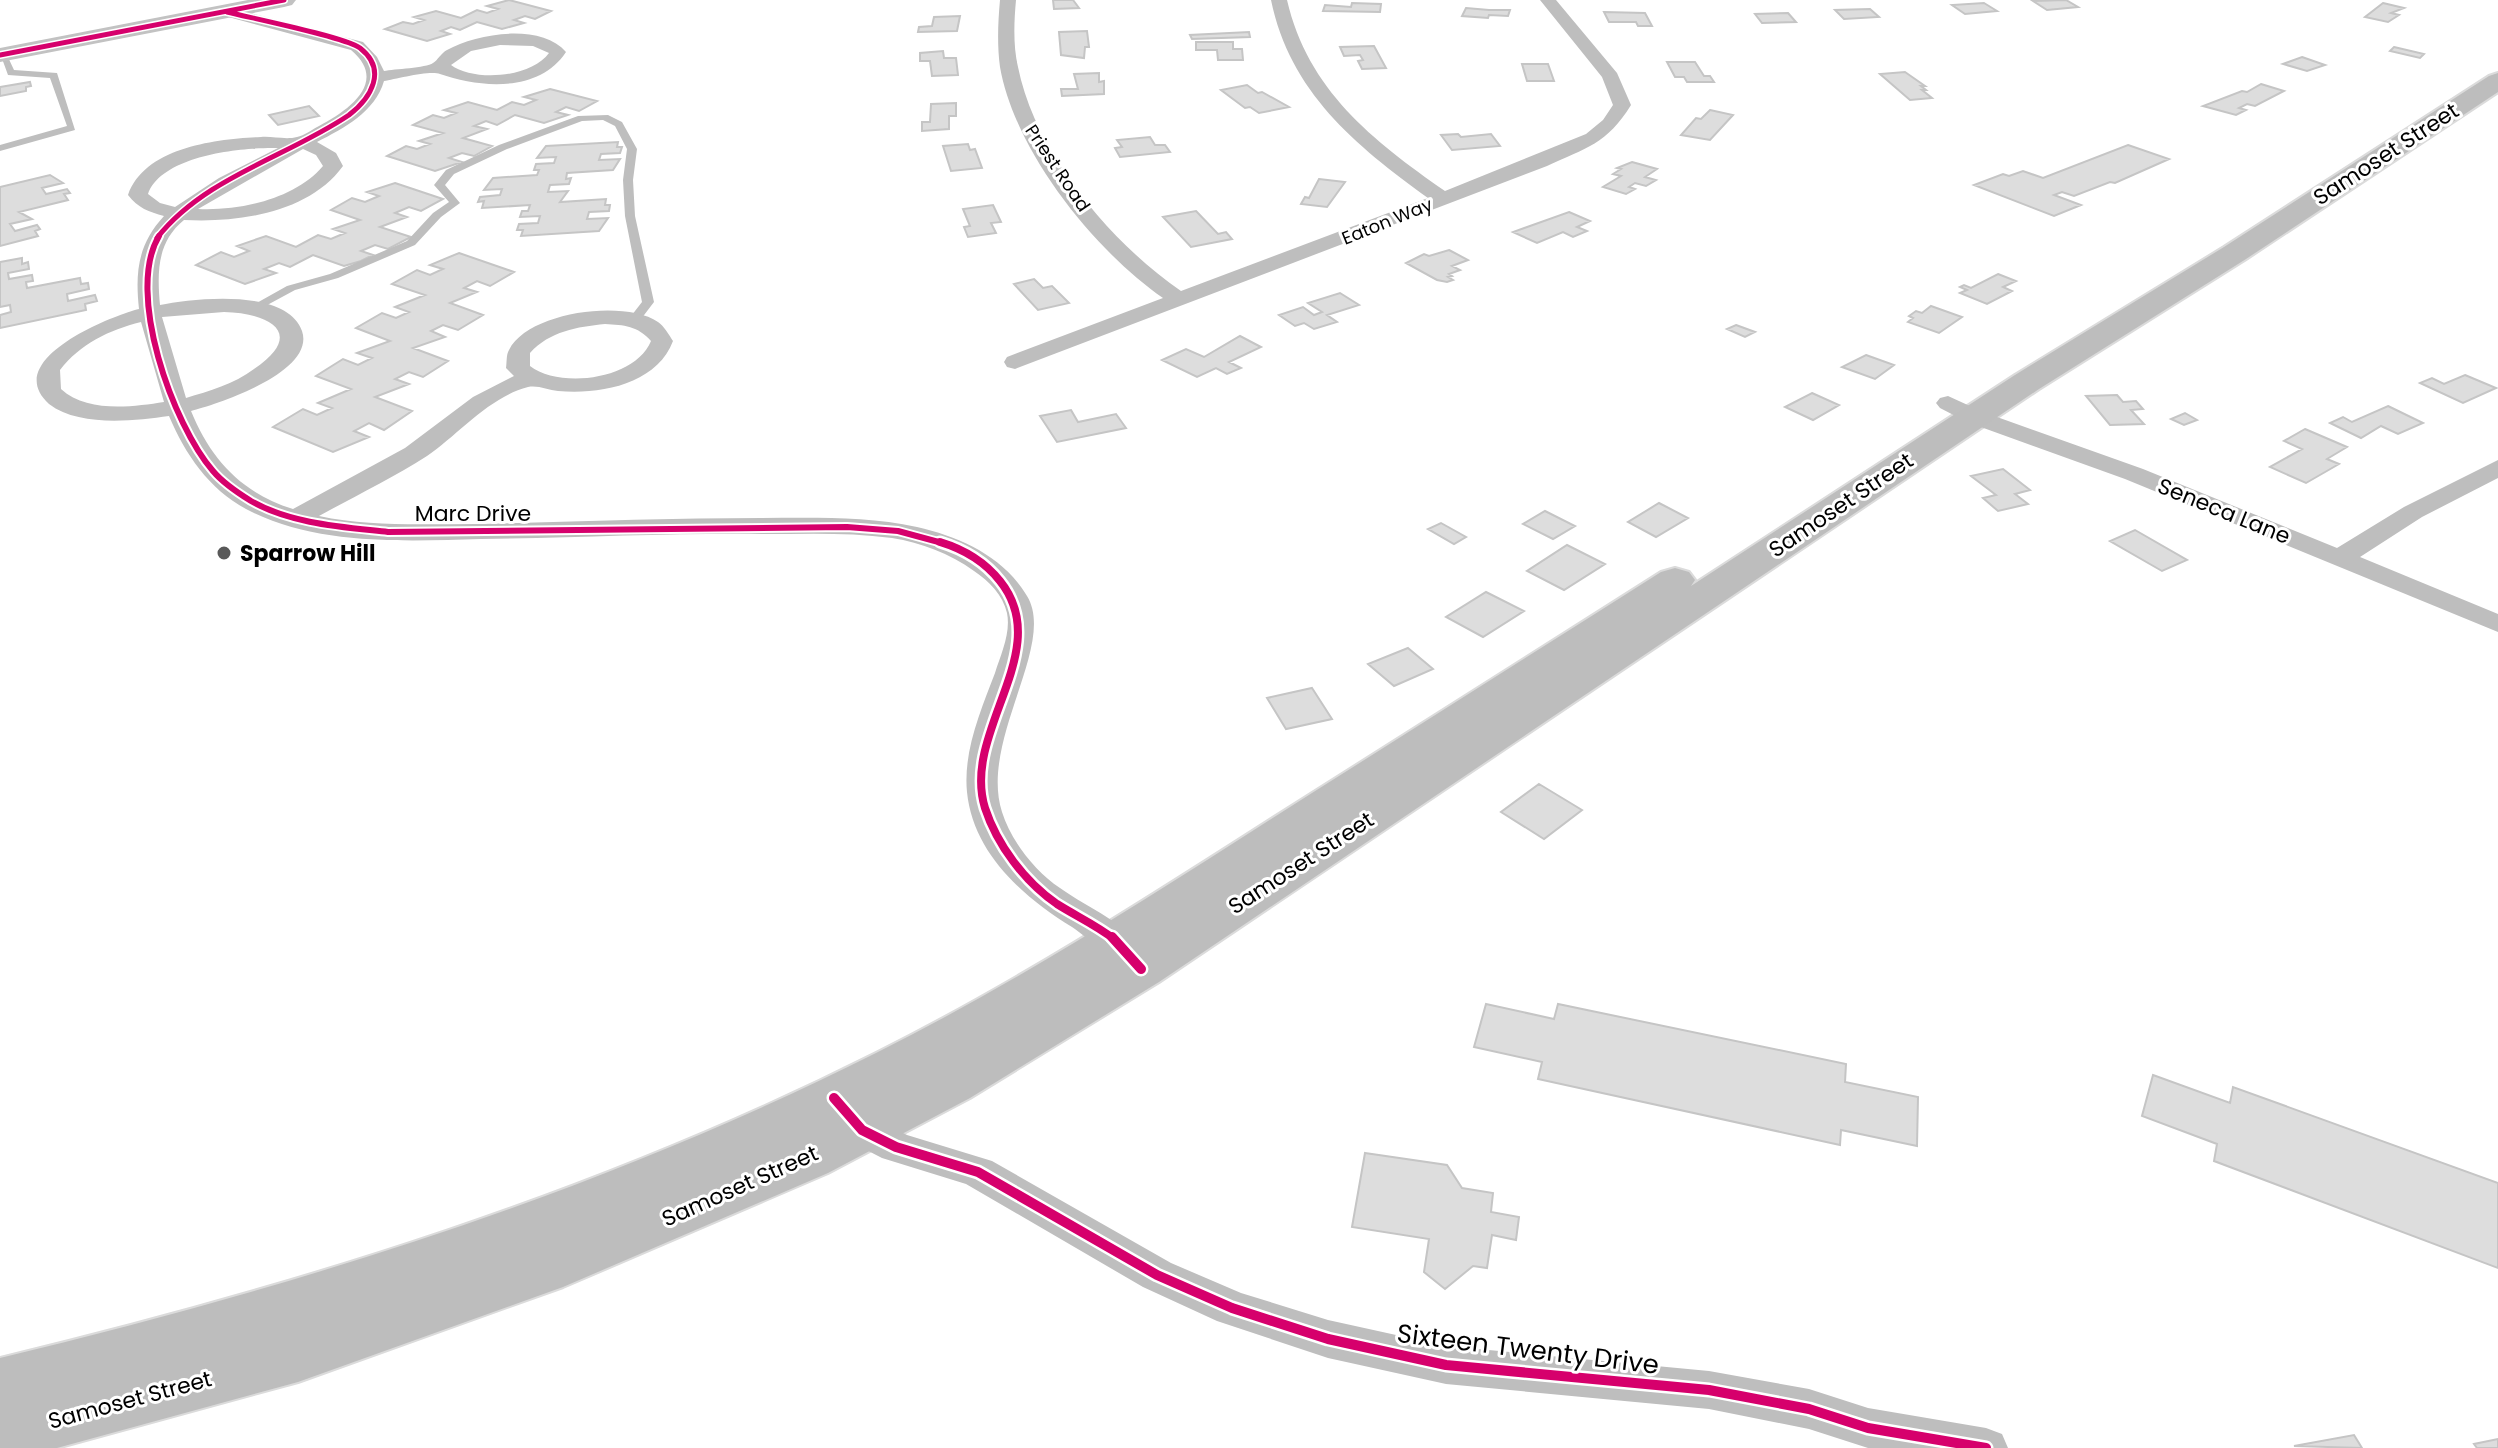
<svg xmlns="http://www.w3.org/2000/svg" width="2498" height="1448" viewBox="0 0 2498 1448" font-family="Poppins,sans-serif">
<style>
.building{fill:#ddd;stroke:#c5c5c5;stroke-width:2}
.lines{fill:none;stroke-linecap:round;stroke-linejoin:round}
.trunk-casing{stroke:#dbdbdb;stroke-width:4}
.service{fill:#bebebe;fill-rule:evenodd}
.minor{fill:#bebebe;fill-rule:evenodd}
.secondary{fill:#c2c2c2;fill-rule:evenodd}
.trunk{fill:#bdbdbd;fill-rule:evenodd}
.cycleway-far3-casing{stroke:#fff;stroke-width:8}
.cycleway-far2-casing{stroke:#fff;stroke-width:10}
.cycleway-far1-casing{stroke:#fff;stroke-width:13}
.cycleway-casing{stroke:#fff;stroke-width:15}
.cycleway-far3{stroke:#d6006c;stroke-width:5}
.cycleway-far2{stroke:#d6006c;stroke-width:6}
.cycleway-far1{stroke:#d6006c;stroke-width:8}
.cycleway{stroke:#d6006c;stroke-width:10}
.poi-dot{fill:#595959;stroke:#fff;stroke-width:3}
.labels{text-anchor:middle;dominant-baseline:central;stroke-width:6;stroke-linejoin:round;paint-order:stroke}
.far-street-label{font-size:18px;fill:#000;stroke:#fff}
.street-label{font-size:22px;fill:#000;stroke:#fff}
.poi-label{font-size:22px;font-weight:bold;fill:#000;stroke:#fff;text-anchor:start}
.near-street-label{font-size:26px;fill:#000;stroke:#fff}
</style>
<rect width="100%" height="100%" fill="#fff"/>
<path class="building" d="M509 0 551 11 535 19 525 16 514 20 524 23 502 29 477 22 460 30 451 27 441 31 450 34 427 41 385 29 403 22 413 24 424 20 414 17 436 11 461 18 477 10 487 13 498 9 487 6Z
M1053 0H1073L1079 8 1054 9Z
M2066 0 2078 7 2047 10 2033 1Z
M1352 3 1381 4 1380 12 1323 11 1325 5 1351 7Z
M1984 3 1997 11 1965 14 1952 5Z
M2383 3 2404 8 2391 13 2399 15 2388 22 2365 17Z
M1466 8 1489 10H1510L1508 16 1489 15 1488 18 1462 16Z
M1870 9 1879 17 1844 19 1835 10Z
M1604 12 1645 13 1652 26H1638L1636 22H1609Z
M1788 13 1796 22 1762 23 1755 14Z
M960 16 957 31 918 32 919 27 932 26 934 17Z
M1087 31 1089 47H1085L1084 58 1061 55 1059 32Z
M1249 32 1250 37 1192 39 1190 35Z
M1196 42H1233V49H1242L1243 60H1218L1217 50H1196Z
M1374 46 1386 68 1362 69 1358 61 1363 60 1360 55 1344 56 1340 47Z
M2394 47 2424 54 2420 58 2390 51Z
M943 51 944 58H956L958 75 932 76 930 61H920V53Z
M2302 57 2325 65 2307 71 2283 64Z
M1667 62H1695L1704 76H1710L1714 82H1687L1684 77H1675Z
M1522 64H1548L1554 81H1527Z
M1905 72 1925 86H1921L1926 90H1922L1932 98 1910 100 1880 74Z
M1099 73V82L1104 81V94L1062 96 1061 89H1078L1074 74Z
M30 82 31 86 26 87V91L0 96V87Z
M2261 84 2284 91 2255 106 2247 104 2239 108 2246 110 2236 115 2203 106 2242 91 2247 92Z
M1247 85 1258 93 1262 92 1289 107 1259 113 1250 107 1245 108 1221 90Z
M550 89 597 101 579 111 566 107 556 112 568 115 544 123 515 115 497 125 486 121 474 126 487 129 463 138 492 146 474 156 462 153 449 158 462 162 435 171 387 156 406 146 417 149 430 144 419 141 443 133 413 125 433 115 444 118 456 113 444 110 468 102 497 110 512 102 524 105 536 100 524 97Z
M956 103V116H949V129L922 131V122H930L931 104Z
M309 106 319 116 278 125 269 115Z
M1710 110 1733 115 1710 140 1681 135 1696 118 1701 119Z
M1458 134 1461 137 1491 134 1500 146 1452 150 1441 135Z
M1150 137 1155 145H1165L1170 152 1120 157 1115 148 1122 147 1117 140Z
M618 142 617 147H622L620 153 601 154 599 160 620 159 613 170 567 173 566 179 571 178 569 184 550 185 548 192 568 191 560 202 606 199 605 205H610L609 211 589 212 587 219 608 218 599 231 521 236 523 230H517L519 224 538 223 540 216 520 217 522 211H528L530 205 482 208 484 201 478 202 480 197 500 195 502 189 484 190 493 178 537 175 539 170H534L536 164 554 163 556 157 537 158 546 146Z
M968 144 970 150 975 149 982 168 951 171 943 146Z
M2128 145 2169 159 2115 183 2110 182 2074 196 2062 192 2054 195 2081 205 2054 216 1974 185 2003 174 2009 176 2023 171 2043 178Z
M1632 162 1657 169 1645 177 1656 180 1646 186 1635 183 1629 187 1635 189 1626 194 1603 187 1621 176 1613 174 1621 169 1617 168Z
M50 175 63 183 42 188 46 194 67 189 70 193 64 194 68 200 19 212 32 219 10 224 15 231 37 225 40 229 35 231 38 236 0 246V187Z
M1319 179 1345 182 1327 207 1301 204 1305 197 1309 198Z
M395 183 443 199 421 211 409 207 395 213 407 217 380 227 411 237 388 249 375 245 361 251 373 255 361 261 344 266 313 255 290 267 279 263 264 269 276 273 245 284 196 265 221 252 234 257 249 251 237 246 266 236 296 247 318 235 331 239 345 233 333 229 360 220 331 210 352 198 365 202 379 196 367 192Z
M993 205 1001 222 991 223 996 233 968 237 964 227 970 226 963 209Z
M1196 211 1218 234 1226 232 1232 239 1191 247 1163 217Z
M1569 212 1590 221 1577 227 1587 231 1573 237 1563 232 1537 243 1513 232Z
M1449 250 1468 260 1452 266 1460 270 1449 274 1452 276 1448 277 1453 280 1447 282 1437 280 1406 263 1424 254 1429 256Z
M459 253 514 272 490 286 477 281 464 288 477 292 450 303 483 315 458 330 443 325 431 331 445 337 413 348 448 361 423 377 409 372 395 379 409 384 375 397 412 411 384 430 369 423 354 431 369 437 333 452 273 427 303 409 317 415 332 408 318 403 351 389 316 376 343 359 358 365 372 358 357 353 390 341 356 328 382 313 396 318 409 312 395 307 425 295 392 284 417 270 430 275 443 269 430 265Z
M22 258V264L28 262 29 269 8 273 9 279 32 275 33 281 26 282 27 288 80 278 81 284 88 283 89 289 67 294 68 301 95 295 97 301 85 304 86 310 0 328V315L11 312 10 305 0 307V262Z
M1998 274 2016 281 2003 287 2012 291 1987 304 1960 293 1967 290 1960 287 1964 285 1971 288Z
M1034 279 1043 288 1052 286 1069 303 1038 310 1014 284Z
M1340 293 1359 305 1327 315 1337 322 1314 329 1304 323 1295 326 1279 315 1303 307 1314 315 1322 312 1308 303Z
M1931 306 1962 317 1939 333 1908 322 1913 318 1909 316 1916 311 1922 313Z
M1736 325 1755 332 1745 337 1727 329Z
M1240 336 1261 347 1229 362 1241 368 1227 374 1216 368 1197 377 1162 360 1186 349 1204 357Z
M1866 355 1894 365 1875 379 1842 367Z
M2465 375 2496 388 2463 403 2420 383 2432 378 2444 384Z
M1812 393 1839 405 1813 420 1785 407Z
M2117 395 2123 402 2136 401 2143 409 2131 410 2144 424 2110 425 2086 396Z
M2388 406 2423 423 2398 434 2381 426 2361 438 2330 423 2343 417 2352 422Z
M1071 410 1078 422 1116 414 1126 428 1057 442 1040 416Z
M2185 413 2197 420 2184 425 2171 419Z
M2305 429 2347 447 2327 459 2339 464 2306 483 2270 467 2302 449 2284 441Z
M2003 469 2030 490 2015 494 2028 504 1998 511 1983 498 1996 495 1971 476Z
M1659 503 1688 518 1656 537 1628 522Z
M1545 511 1575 526 1553 539 1523 524Z
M1441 523 1466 537 1454 544 1428 529Z
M2135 530 2187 560 2162 571 2110 541Z
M1567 545 1605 564 1564 590 1527 571Z
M1486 592 1524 611 1483 637 1446 617Z
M1408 648 1433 669 1394 686 1368 664Z
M1312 688 1332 719 1286 729 1267 698Z
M1539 784 1582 810 1544 839 1501 812Z
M1486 1004 1554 1019 1558 1004 1846 1064 1845 1082 1918 1097 1917 1146 1841 1130 1840 1145 1538 1079 1542 1062 1474 1047Z
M2153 1075 2230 1103 2233 1087 2498 1183V1268L2214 1161 2217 1144 2142 1116Z
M1365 1153 1447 1165 1462 1188 1493 1193 1491 1212 1519 1217 1516 1240 1492 1235 1487 1268 1473 1266 1445 1289 1424 1272 1429 1239 1352 1227Z
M2354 1435 2362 1448 2294 1446Z
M2498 1439V1448H2477L2474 1444Z"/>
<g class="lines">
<g class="trunk-casing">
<path id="trunk" d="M2498 73V92L2246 259 2039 389 1159 982 970 1098 828 1173 563 1287 298 1382 57 1448H0V1358C302 1285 598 1193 876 1053 1012 985 1140 903 1268 821 1399 738 1530 655 1661 572L1675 568 1689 572 1695 580 1691 586 2015 375 2224 247 2489 76Z"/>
</g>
<path class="service" d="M0 53H6L14 70 57 73 75 130 0 151V145L67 126 50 78 8 75Z
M608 115 622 122 637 149 633 180 635 216 654 302 638 323H630L628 320 642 302 625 216 623 180 627 149 615 126 603 120 582 121 507 149 454 174 445 185 460 203 441 217 415 245 338 278 295 290 258 310 248 308 287 286 330 274 407 241 433 213 449 202 434 185 446 170 499 145 578 116Z"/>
<path class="minor" d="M1000 0H1016C1014 22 1013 46 1018 67 1035 153 1111 243 1181 291L1428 198C1355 145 1290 92 1271 0H1287C1308 90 1372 140 1445 191L1586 134 1603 120 1613 105 1602 77 1540 0H1556L1617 73 1631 105C1607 144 1586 148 1547 166L1015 369 1007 367 1004 362 1007 357 1163 298C1094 250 1015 152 1000 67 997 45 998 22 1000 0Z
M227 7 363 42 377 57 384 71C394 69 426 68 433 63 438 60 441 53 447 50 477 33 541 23 566 52 539 93 480 88 440 74 430 70 396 79 384 81 375 112 344 128 317 142L336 153 343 166C309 213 238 223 184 220 157 242 157 272 160 305 195 298 287 288 302 331 316 372 218 404 191 411 211 460 242 493 293 509L405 448 473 397 514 376 506 368C507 362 506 355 509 350 528 312 624 299 658 322 664 326 669 335 673 341 657 384 600 395 558 391 548 390 538 385 528 387 489 397 459 434 427 456 393 478 355 496 319 516 370 527 424 524 476 524 571 522 666 518 761 518 813 518 866 516 917 527 961 537 1004 557 1027 596 1057 645 979 740 1002 812 1011 841 1035 871 1060 888 1089 909 1127 922 1145 954L1140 963C1114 971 1094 941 1072 927 1023 897 973 853 967 792 963 751 981 710 995 673 1001 654 1011 633 1007 613 1003 595 989 581 974 571 949 553 922 543 892 538 849 532 805 534 762 534 669 533 575 538 481 539 405 541 316 546 246 509 209 489 185 454 169 416 133 421 79 427 49 404 0 360 111 316 139 309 135 272 138 244 164 216 149 212 138 208 128 195 145 147 216 139 261 137 272 136 286 140 297 137 304 136 313 129 319 126 349 110 389 82 351 50L221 15 219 12ZM500 45 533 46 549 53C531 78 474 82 451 65L471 51ZM278 148 219 178 175 207 160 203 148 194C162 155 242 147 278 148ZM303 149 316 155 323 166C295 199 240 211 198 209ZM224 312C269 313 307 333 254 369 234 384 209 391 186 398L162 317ZM141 322 164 402C132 407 87 413 61 389L60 370C80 344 109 330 141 322ZM605 324C624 325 638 326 651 341 635 380 560 389 530 366V353C550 331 577 327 605 324Z
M1948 396 1983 412 2143 469 2337 548 2404 507 2498 460V478L2422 517 2360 557 2498 614V632L2125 479 1967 422 1940 408 1936 403 1940 398Z
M853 1106 866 1110 875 1119 907 1135 992 1161 1171 1263 1241 1293 1328 1320 1446 1346 1709 1371 1809 1389 1868 1408 1986 1428 2002 1434 2008 1448H1868L1809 1429 1709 1409 1446 1384 1328 1358 1217 1321 1143 1287 966 1184 882 1158 849 1141 834 1121 840 1110Z"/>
<path class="secondary" d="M248 0H296L292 5 284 7 0 62V48Z"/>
<use href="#trunk" class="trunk"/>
<g class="cycleway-far3-casing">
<path id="cycleway-far3" d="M0 55 284 0
M157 238C205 177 287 157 349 115 371 98 388 70 360 48 345 37 251 18 227 12"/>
</g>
<g class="cycleway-far2-casing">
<path id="cycleway-far2" d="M159 236C125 292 173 425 213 471 223 483 238 493 251 501 291 524 343 527 388 532L847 527 898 531 946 544"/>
</g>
<g class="cycleway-far1-casing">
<path id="cycleway-far1" d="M940 542C963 549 985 562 1000 581 1056 651 961 731 985 808 997 845 1025 882 1057 904 1076 916 1096 925 1114 939"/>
</g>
<g class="cycleway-casing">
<path id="cycleway" d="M1112 937 1141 969
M834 1098 862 1130 896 1147 978 1172 1157 1275 1232 1308 1328 1339 1446 1365 1709 1390 1809 1409 1868 1428 1986 1448"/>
</g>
<use href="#cycleway-far3" class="cycleway-far3"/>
<use href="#cycleway-far2" class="cycleway-far2"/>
<use href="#cycleway-far1" class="cycleway-far1"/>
<use href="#cycleway" class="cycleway"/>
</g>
<circle class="poi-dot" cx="224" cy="553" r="8"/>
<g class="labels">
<g class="far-street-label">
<text transform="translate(1058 168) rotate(56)">Priest Road</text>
<text transform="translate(1387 221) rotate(-22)">Eaton Way</text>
</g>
<g class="street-label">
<text transform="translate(2386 154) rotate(-33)">Samoset Street</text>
<text transform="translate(1841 505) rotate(-34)">Samoset Street</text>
<text transform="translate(2224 511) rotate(22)">Seneca Lane</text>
<text x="473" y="513">Marc Drive</text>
<text transform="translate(1301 863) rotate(-33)">Samoset Street</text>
<text transform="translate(740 1186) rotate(-24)">Samoset Street</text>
<text transform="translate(130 1400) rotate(-15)">Samoset Street</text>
</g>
<g class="poi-label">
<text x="240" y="553">Sparrow Hill</text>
</g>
<g class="near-street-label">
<text transform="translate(1528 1349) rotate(7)">Sixteen Twenty Drive</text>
</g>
</g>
</svg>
